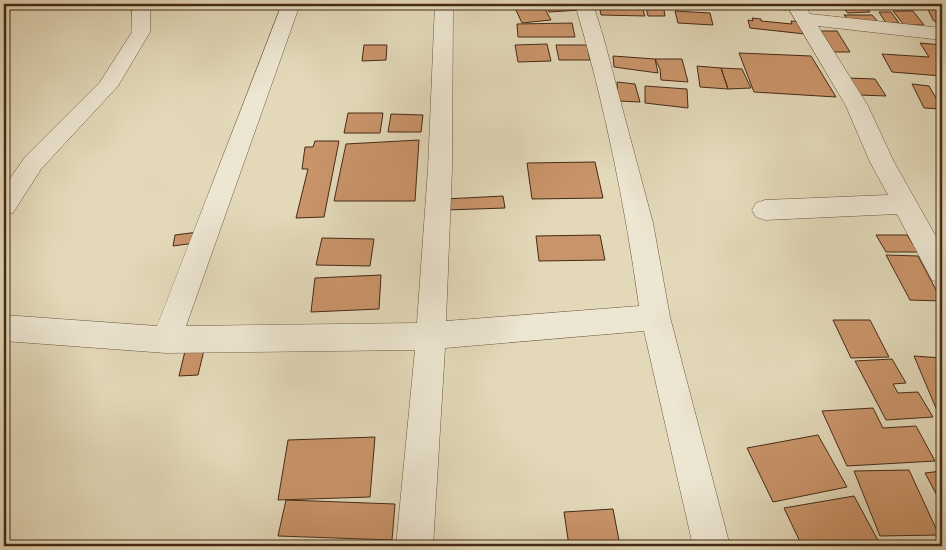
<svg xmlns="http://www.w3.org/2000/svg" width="946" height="550" viewBox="0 0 946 550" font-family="'IM FELL French Canon',serif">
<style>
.building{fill:#ca946a;stroke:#442a16}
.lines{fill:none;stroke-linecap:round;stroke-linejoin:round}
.minor-casing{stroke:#6c563f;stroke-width:1}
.minor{fill:#ede6d2;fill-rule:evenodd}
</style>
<rect width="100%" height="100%" fill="#e3d9b9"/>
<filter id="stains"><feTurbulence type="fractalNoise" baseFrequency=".004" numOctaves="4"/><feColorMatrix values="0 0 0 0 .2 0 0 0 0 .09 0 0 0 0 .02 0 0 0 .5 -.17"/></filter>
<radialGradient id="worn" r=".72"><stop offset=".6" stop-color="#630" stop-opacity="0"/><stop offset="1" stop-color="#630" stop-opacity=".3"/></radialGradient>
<path class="building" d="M546 4H577L580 10 549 12Z
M599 4H641L645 16 601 15Z
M645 4H663L665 16H648Z
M724 4H783L786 10Z
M839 4H862L870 12 848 13Z
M543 5 551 20 522 23 515 8Z
M926 5 942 6V26L933 20Z
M675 11 710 13 713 25 678 23Z
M893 11H913L924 25H904Z
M879 12H891L899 23H886Z
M844 15H872L879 23H851Z
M752 18 761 19V21L792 24 791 21 801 22 805 34 750 28 748 20 753 21Z
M572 23 575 37H518L517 24Z
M821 31H837L850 52H834Z
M920 43 942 45V76L892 72 882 54 929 57Z
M547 44 551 61 518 62 515 45Z
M364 45H387L386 60 362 61Z
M556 45H587L590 60H559Z
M739 53 811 56 836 97 754 92Z
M613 56 655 59 658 73 614 67Z
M655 59H682L688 82 661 80 660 69Z
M697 66 721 68 728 89 700 87Z
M721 68 742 69 751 88 728 89Z
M849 78 875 79 886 96 859 95Z
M617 82 635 84 640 102 618 101Z
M912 84 929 86 942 109 924 108Z
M645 86 687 89 688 108 645 103Z
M348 113H383L380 133H344Z
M391 114 423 115 421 132H388Z
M419 140 415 201H334L346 144Z
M315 141H339L324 217 296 218 308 169H302L305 147H313Z
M595 162 603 198 532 199 527 163Z
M503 196 505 208 446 210 445 199Z
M198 232 195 243 173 246 175 235Z
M600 235 605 260 539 261 536 236Z
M876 235H907L918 252H886Z
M322 238 374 239 370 266 316 265Z
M886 255 918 256 942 301 910 300Z
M381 275 379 309 311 312 315 278Z
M833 320H870L889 357 851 358Z
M205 346 198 375 179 376 186 347Z
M914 356 942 358V420H941Z
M892 359 906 383 893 384 898 393 918 392 933 417 886 420 855 361Z
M873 408 883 428 916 426 935 461 847 466 822 411Z
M818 435 847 487 773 502 747 448Z
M375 437 370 497 278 500 288 440Z
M909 470 939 535 880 536 854 471Z
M942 471V505L925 473Z
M854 496 881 546H802L784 508Z
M286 500 395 504 392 540 278 536Z
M613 509 620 546H569L564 512Z"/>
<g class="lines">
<g class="minor-casing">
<path id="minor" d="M132 4H150V32L118 86 41 169 13 213 4 215V187L25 157 100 82 132 32Z
M282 4H300L186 326 417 323 428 169 435 4H453L452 169 446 321 639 306C625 204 604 102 575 4H593L603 36 653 223 670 317 730 546H693L644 331 445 348 433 546H396L415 350 166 353 4 341V315L157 326Z
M786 4H804L810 14 942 28V40L818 26 868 106 894 162 942 247V283L932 280 897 214 765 220 756 217 752 210 756 203 765 200 888 195 870 162 846 106Z"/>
</g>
<use href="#minor" class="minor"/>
</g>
<rect width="946" height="550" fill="none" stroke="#e3d9b9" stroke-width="20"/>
<rect x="5" y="5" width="936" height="540" fill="none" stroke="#442a16" stroke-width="2.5"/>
<rect x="10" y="10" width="926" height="530" fill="none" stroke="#442a16"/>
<rect width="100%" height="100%" filter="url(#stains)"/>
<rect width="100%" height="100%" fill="url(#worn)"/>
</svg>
